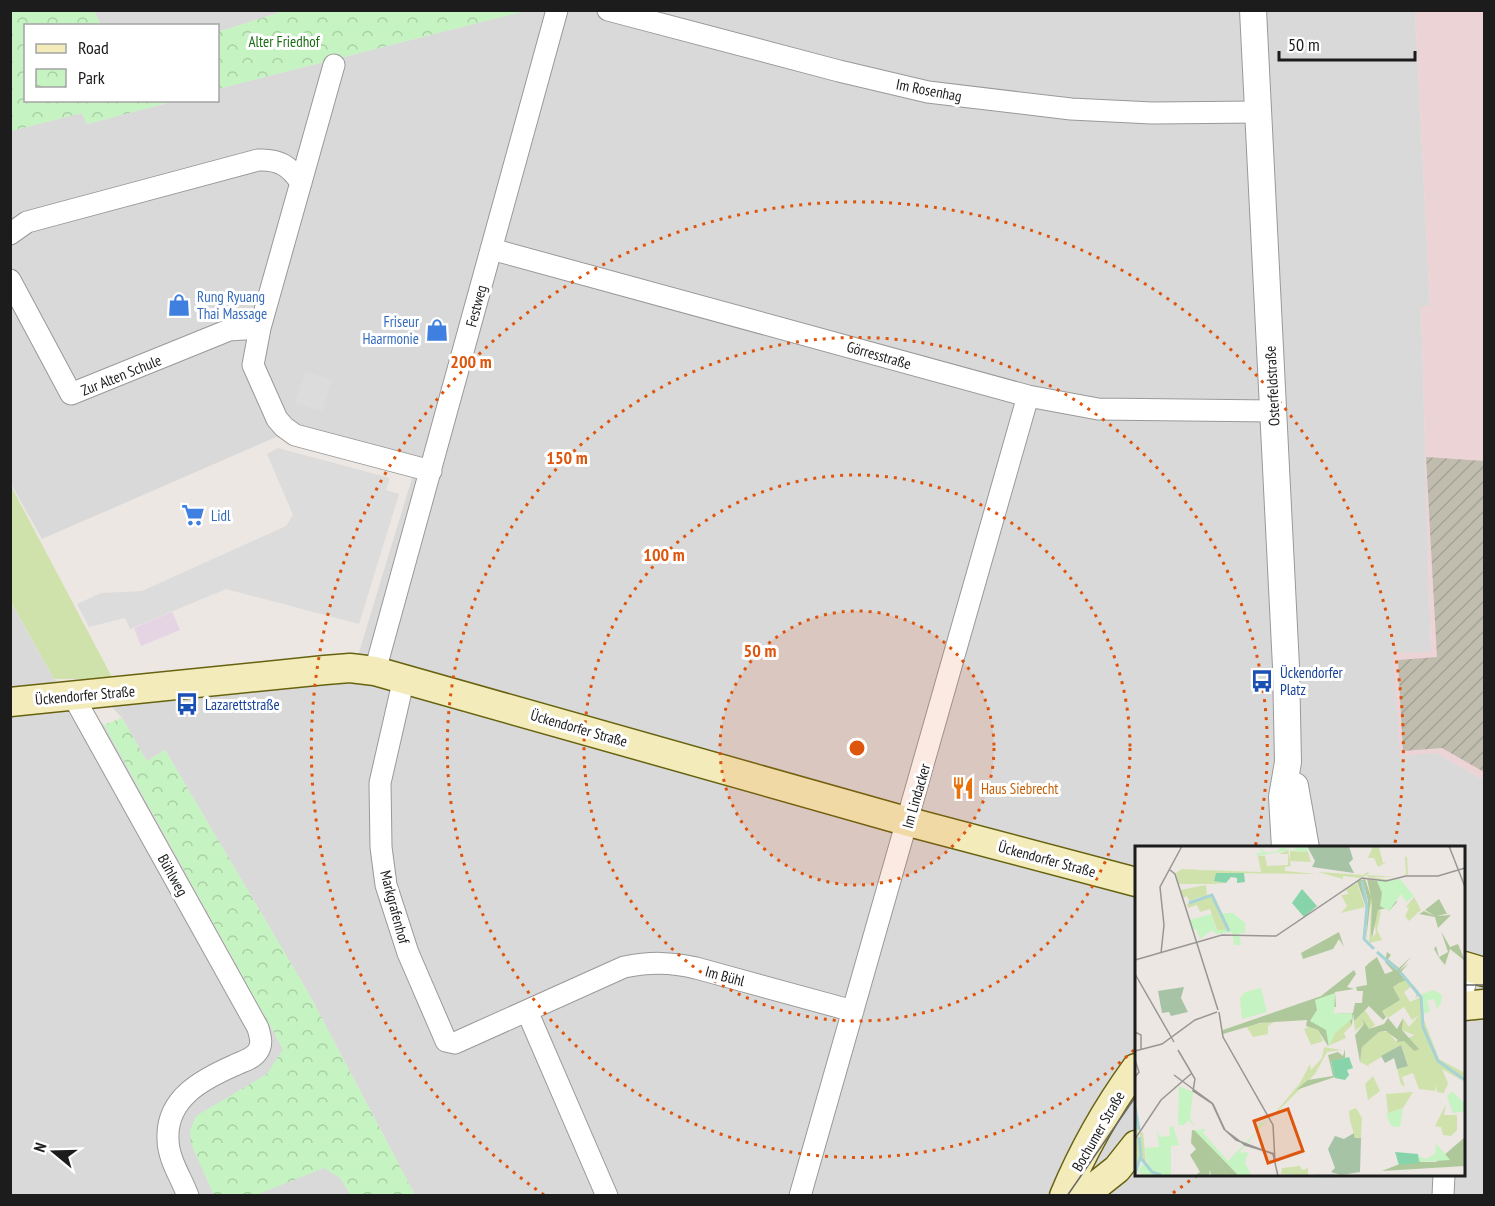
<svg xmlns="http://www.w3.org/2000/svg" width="1495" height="1206" viewBox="0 0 1495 1206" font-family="'PT Sans Narrow',sans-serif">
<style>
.residential{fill:#dad9d9;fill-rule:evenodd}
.commercial{fill:#ecd3d6}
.industrial{fill:#e5d5e4}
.construction{fill:url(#construction-furrows)}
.grass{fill:#d0e2ac}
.park{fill:url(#park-crowns)}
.parking{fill:#dcdcdc}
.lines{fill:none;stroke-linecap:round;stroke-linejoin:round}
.minor-casing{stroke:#999;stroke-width:23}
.tertiary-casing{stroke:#999;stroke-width:28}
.secondary-casing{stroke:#67620f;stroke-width:31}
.minor{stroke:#fff;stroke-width:21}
.tertiary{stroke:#fff;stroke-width:26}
.secondary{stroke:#f3ecba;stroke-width:28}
.tram{stroke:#6a6a6a;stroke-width:1.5}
.ring{fill:none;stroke:#de560d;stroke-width:3;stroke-dasharray:3 6}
.labels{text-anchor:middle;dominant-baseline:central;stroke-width:6;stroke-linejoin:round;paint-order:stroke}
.park-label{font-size:15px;fill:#1c6e15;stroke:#fff}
.street-label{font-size:15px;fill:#1c1c1c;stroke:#fff}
.shop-label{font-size:15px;fill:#366cbe;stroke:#fff;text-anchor:start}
.transit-label{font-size:15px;fill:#164399;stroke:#fff;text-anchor:start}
.food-label{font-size:15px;fill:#c56008;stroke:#fff;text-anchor:start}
.inset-river{fill:none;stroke:#a7d3d6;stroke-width:3}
.inset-road{fill:none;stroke:#999693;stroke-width:1.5}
.view{fill:#de560d;fill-opacity:0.15;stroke:#de560d;stroke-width:3}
.inset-edge{fill:none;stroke:#1c1c1c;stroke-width:3}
.centre{fill:#de560d;stroke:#fff;stroke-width:3}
.ring-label{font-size:18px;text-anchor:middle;font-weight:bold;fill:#de560d;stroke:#fff;stroke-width:6;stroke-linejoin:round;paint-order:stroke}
</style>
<defs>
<pattern id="construction-furrows" width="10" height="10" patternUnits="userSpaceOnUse" patternTransform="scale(1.5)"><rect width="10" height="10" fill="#c0bdaf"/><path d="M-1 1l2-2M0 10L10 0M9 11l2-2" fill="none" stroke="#a4a296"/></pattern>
<pattern id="park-crowns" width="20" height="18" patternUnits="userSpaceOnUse" patternTransform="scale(1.5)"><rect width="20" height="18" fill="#c6f3c2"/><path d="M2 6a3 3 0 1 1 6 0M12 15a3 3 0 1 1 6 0" fill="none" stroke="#aad0a6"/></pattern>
</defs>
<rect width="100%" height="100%" fill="#ece7e2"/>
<path class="residential" d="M94 11H284L218 32V26L101 25Z
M525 11H1415L1430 307 1421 306 1431 653H1393L1436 753 1484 780V1195H415L309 994 165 750 147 761 122 718 86 679 353 672 413 475 276 437 42 539 11 484 10 131 82 113 87 124 175 101 218 100V89ZM1136 848H1464V1174H1136Z
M10 601 54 679 104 725 283 1049 324 1167 340 1178 351 1195H11Z"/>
<path class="commercial" d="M1415 11H1484V780L1436 753 1400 756 1393 653 1431 652 1421 306H1430Z"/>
<path class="industrial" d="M172 612 180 630 141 646 134 628Z"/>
<path class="construction" d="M1426 457 1484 461V772L1442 748 1403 751 1398 660 1437 657Z"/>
<path class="grass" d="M10 484 113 679H54L11 602Z"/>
<path class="park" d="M11 10 94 11 101 25 26 26V100L175 101 87 124 82 113 11 131Z
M284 11H525L218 89V32Z
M122 718 147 761 165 750 309 994 415 1195H351L340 1178 324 1168 256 1195H214L191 1144 190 1131 196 1116 267 1074 283 1049 104 725Z"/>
<path class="parking" d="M305 371 332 380 322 411 295 403Z
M278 448 390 478 386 490 399 494 359 624 226 589 130 629 125 618 89 627 77 604 101 593 142 591 286 526 293 515 267 454Z"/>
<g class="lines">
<g class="minor-casing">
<path id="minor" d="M608 10 839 71 928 92 1071 109 1152 113 1258 112
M334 65 260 328 253 365 277 419 284 427 295 435 431 471
M10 234 27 222 258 160C279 159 290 166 301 183
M491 249 1028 396 1098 409 1273 411
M10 280 71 394 229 330 260 328
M375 671 557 10
M404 678 380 783 381 847 386 885 408 953 446 1041 455 1043 624 967C650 962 670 962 696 968L853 1011
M72 694 258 1028C260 1036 263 1043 258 1051 253 1059 243 1061 235 1065 203 1079 166 1098 168 1139 168 1159 181 1177 188 1196
M1464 988 1469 968
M527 1011 607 1196
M800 1196 1028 396
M1443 1196 1444 1174"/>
</g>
<g class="tertiary-casing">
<path id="tertiary" d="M1253 10 1286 667 1288 762 1282 797 1285 848
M1295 786 1306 848"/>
</g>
<g class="secondary-casing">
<path id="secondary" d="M10 702 325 670 350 668 375 671 909 822 1136 882
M1464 966 1484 972
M1464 1006 1484 1004
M1064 1196C1083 1150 1107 1108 1136 1068
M1083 1196 1117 1169 1136 1145"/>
</g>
<use href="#minor" class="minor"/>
<use href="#tertiary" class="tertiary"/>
<use href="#secondary" class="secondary"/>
<path class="tram" d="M1464 985H1484
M1067 1196 1136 1096"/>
</g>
<circle cx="857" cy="748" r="137" fill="#de560d" fill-opacity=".12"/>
<g class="ring">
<circle cx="857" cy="748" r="137"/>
<circle cx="857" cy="748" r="273"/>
<path d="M1134 1050A410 410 0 1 1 1255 847"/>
<path d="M1197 1175A546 546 0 0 1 1170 1195M544 1195A546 546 0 1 1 1395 843"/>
</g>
<defs>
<g id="shop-bare" transform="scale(1.8)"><path d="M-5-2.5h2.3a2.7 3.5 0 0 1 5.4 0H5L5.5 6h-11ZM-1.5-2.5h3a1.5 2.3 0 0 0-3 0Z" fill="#3f7fe0" stroke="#fff" stroke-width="2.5" paint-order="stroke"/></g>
<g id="supermarket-bare" transform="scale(1.8)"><path d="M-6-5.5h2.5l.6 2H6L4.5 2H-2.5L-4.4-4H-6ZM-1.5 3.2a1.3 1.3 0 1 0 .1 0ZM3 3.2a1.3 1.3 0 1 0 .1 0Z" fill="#3f7fe0" stroke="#fff" stroke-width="2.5" paint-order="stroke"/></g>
<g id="bus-bare" transform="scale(1.8)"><path d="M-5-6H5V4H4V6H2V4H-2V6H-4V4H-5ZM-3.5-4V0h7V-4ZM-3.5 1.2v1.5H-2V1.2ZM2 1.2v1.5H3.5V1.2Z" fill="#1a4fb4" stroke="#fff" stroke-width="2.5" paint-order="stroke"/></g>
<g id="restaurant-bare" transform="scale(1.8)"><path d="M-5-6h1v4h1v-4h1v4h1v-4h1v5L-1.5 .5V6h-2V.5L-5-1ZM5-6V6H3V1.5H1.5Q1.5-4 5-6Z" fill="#e8710a" stroke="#fff" stroke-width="2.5" paint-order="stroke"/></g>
</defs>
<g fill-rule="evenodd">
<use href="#shop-bare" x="179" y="305"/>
<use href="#shop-bare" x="437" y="330"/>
<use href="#supermarket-bare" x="193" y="515"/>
<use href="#bus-bare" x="1262" y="681"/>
<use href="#bus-bare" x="187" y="704"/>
<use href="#restaurant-bare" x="963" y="788"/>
</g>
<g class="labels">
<g class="park-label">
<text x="284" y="41">Alter Friedhof</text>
</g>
<g class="street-label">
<text transform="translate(929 90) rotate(11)">Im Rosenhag</text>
<text transform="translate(476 306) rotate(-75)">Festweg</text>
<text transform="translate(879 355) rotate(16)">Görresstraße</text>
<text transform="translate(121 375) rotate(-22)">Zur Alten Schule</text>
<text transform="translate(1272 386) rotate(-93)">Osterfeldstraße</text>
<text transform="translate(85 695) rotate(-5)">Ückendorfer Straße</text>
<text transform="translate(579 728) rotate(16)">Ückendorfer Straße</text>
<text transform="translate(916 796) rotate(-74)">Im Lindacker</text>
<text transform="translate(1047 859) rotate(15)">Ückendorfer Straße</text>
<text transform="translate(173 875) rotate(61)">Bühlweg</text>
<text transform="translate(395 907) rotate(75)">Markgrafenhof</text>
<text transform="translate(725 976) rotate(15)">Im Bühl</text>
<text transform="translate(1098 1131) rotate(-60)">Bochumer Straße</text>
</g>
<g class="shop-label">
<text x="197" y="296">Rung Ryuang<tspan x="197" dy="17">Thai Massage</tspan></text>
<text x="419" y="321" text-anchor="end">Friseur<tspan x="419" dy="17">Haarmonie</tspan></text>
<text x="211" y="515">Lidl</text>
</g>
<g class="transit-label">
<text x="1280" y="672">Ückendorfer<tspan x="1280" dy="17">Platz</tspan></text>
<text x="205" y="704">Lazarettstraße</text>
</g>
<g class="food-label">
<text x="981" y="788">Haus Siebrecht</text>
</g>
</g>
<g transform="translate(1135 846)">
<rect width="330" height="330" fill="#ece7e2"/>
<path d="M228 0H240L244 1 248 17 252 16 243 21 239 12H233L238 0ZM153 4 156 20 150 21V25L182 28 81 27 79 35 91 37 76 38V25L41 23 126 26 123 10H130L132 20 153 19V8H144ZM265 9 272 11 273 29 256 34 253 35H249L247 34H244L233 31 232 29 224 32 208 30V33L183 26 229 29V28L235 25 232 29 261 31H236L256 34 271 29 270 10ZM230 33 237 55V92L241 87 239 72 244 63 246 66 242 84 247 94 234 97 236 62ZM266 125 286 148 277 140 269 146 275 156 288 150 289 174 304 213 330 227 326 234 307 223 313 237 309 247 302 246 301 240 300 245 284 243 278 227 267 231 270 241 266 238 262 223 273 219 266 199 233 219 235 221 225 216 227 201 244 186H254L261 196 269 194 278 205 272 193 279 189 267 184 268 172 274 181 284 169 277 174 269 161 253 172 247 165 257 158V141L271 133ZM229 163 240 179 234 184 226 171 229 178 220 185 219 175ZM214 174 217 179 209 187 211 192 193 200 199 186ZM140 175 133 180V188L118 191 111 180ZM189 201 206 204 192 206 180 228 135 273 165 237 175 218 176 224 187 212ZM311 258 309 269H322V284L316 290 308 289 306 281 300 280ZM165 320 167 324 173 322V330L146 328 147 322Z" fill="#d0e2ac"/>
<path d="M230 33 236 51 232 33 242 35 262 56 254 65 253 62 243 64 237 92 236 87 237 59 236 51 231 95 233 55 228 35 231 61 222 35ZM304 53 312 68 315 67 301 70 316 69 303 82 300 71 284 68 289 65 300 70 290 64ZM306 85 315 101 323 98 330 115 315 103 310 119 305 113 299 103 301 100 304 111 313 106ZM204 86 209 101 204 93 198 103 168 113 166 107ZM252 106 256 109 253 113 264 122 276 111 264 125 274 117 265 127 270 132 284 149 280 152 282 149 271 134 264 137 258 141 265 154 247 165 251 171 248 174 234 160 219 175 218 167 217 179 214 174 199 186 193 200 183 184 171 180 172 174 125 177 88 188V184L186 150 219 124 221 128 212 141 219 143 200 146 201 161H198L199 168 218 167 220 157H227L228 145H222L221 141 232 139 230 121 234 117 242 111 250 128 258 125 250 116ZM226 171 234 183 249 178 253 172 262 183 268 172 267 184 284 203 279 205 269 195 261 196 263 194 251 185 244 186 227 201 225 216 220 189 229 178ZM210 203V212L196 216 200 231 161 244 173 234 198 230 193 209 203 206 208 210ZM57 284 63 285 104 330H76L75 324 74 330H59L65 326 55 309 61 303 56 297ZM330 291V320L247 325 272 315 284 317 283 309 285 316H301Z" fill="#afc89b"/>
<path d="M172 0H214L218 13 214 17 219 27 177 21 180 15ZM49 141 46 152 53 166 36 170 34 166 27 167 23 145ZM266 199 273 220 262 223 259 212 250 217 246 210ZM219 287 220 292H226L225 326 206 329 196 326 200 322 193 303 200 290 209 293Z" fill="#a6c3a6"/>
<path d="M124 0 131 7 143 5 145 1 158 4 164 0H171L173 6 154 4 123 10 121 7H127ZM265 33 279 50 271 56 266 48 254 65 245 60 247 47 242 35ZM86 67H98L110 77V87H104L106 99H99L97 86 81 88 77 84 65 93 61 83 57 84 54 74 77 68 81 84H93ZM126 142 132 166 107 173 105 152 110 146ZM299 144 307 149 306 157 302 163 299 153 292 155 295 165 289 168 287 148ZM200 147 199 168 217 167V173L200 187 194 201 191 184 175 175 182 164 180 154ZM44 240 58 246 55 272 60 280 53 274 49 279H43ZM317 245 330 258V265L318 267 312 250ZM268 262 265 281 256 280 251 268ZM133 273 104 307 113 306 110 317 117 330H104L59 284 71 283 68 287 93 315 122 285 121 281ZM38 280 44 299 36 300V330H8L3 324 9 317 13 321 10 302 24 301 22 284 25 291 35 290 34 281ZM301 297 315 314 285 316 283 310 291 313 300 308Z" fill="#c6f3c2"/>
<path d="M155 5 173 6 176 16 155 15ZM47 23 76 25V38H44L41 27ZM222 37 230 61 206 67 212 60 206 49 214 48 210 43ZM71 39 72 49 77 51 94 84H82L75 63 65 66 62 59 53 62 52 58 68 50 54 55 52 50 47 52 45 44ZM279 51 286 64 274 75 270 70 274 62 271 61ZM174 181 183 184 188 195 176 199 169 183ZM238 230 245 245 233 254 230 238ZM278 246 268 262 253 267 251 248ZM221 262 227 272 226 292H220L215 275 214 265ZM1 269 5 309V287L8 286 11 317 5 311 0 327Z" fill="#d0e2ac"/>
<path d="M81 27H109L110 36 102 37V32L96 31 91 37 79 35ZM167 43 182 60 169 71 157 57ZM214 211 218 222 212 224 214 229 210 234 200 232 196 215ZM260 306 283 308 284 317 264 319Z" fill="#87d4aa"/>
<path class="inset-river" d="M227 35 232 60 229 93 239 103M54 57 77 49 94 85M242 106 263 124M265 126 286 151 288 181 303 215 330 234M0 261 4 284M5 311 17 326 26 329M0 328 6 309 4 291M181 330H200"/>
<path class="inset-road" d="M314 0 330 41M35 24 40 28 83 164M26 107 29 79 25 41 47 0M0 114 87 89 141 90 227 32 251 35 271 30H303L330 22M0 128 39 196M84 166 88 191 138 279 140 316M0 186 6 189V204M43 204 60 233 58 245 78 258 90 284 110 299 140 308M0 205 27 198 60 174 82 166M0 214 4 226 0 231M39 229 77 257 89 283 101 294 138 308 143 330M0 293 26 254 57 227"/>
<path class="view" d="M153 263 168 305 133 317 119 275Z"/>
<rect width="330" height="330" class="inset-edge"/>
</g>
<circle cx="857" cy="748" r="9" class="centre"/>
<g class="ring-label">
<text x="471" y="368">200 m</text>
<text x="567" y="464">150 m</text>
<text x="664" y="561">100 m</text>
<text x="760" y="657">50 m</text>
</g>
<rect width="1495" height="1206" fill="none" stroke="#1c1c1c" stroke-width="24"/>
<rect x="24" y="24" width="195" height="78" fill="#ffffff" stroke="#a4a4a4" stroke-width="1.5"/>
<rect x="36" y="44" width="30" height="9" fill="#f3ecba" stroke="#a4a4a4" stroke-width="1.5"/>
<text x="78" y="54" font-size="18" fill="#1c1c1c">Road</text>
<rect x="36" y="69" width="30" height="18" fill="url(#park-crowns)" stroke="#a4a4a4" stroke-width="1.5"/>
<text x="78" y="84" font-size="18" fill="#1c1c1c">Park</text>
<g transform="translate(54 1152) rotate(289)" stroke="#ffffff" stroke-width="4.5" paint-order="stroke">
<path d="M0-4.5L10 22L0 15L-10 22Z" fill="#1c1c1c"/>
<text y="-9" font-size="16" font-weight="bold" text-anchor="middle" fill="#1c1c1c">N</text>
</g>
<path d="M1279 51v9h136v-9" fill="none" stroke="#1c1c1c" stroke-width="3"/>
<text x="1288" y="51" font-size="18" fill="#1c1c1c" stroke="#ffffff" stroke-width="4.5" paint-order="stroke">50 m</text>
</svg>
